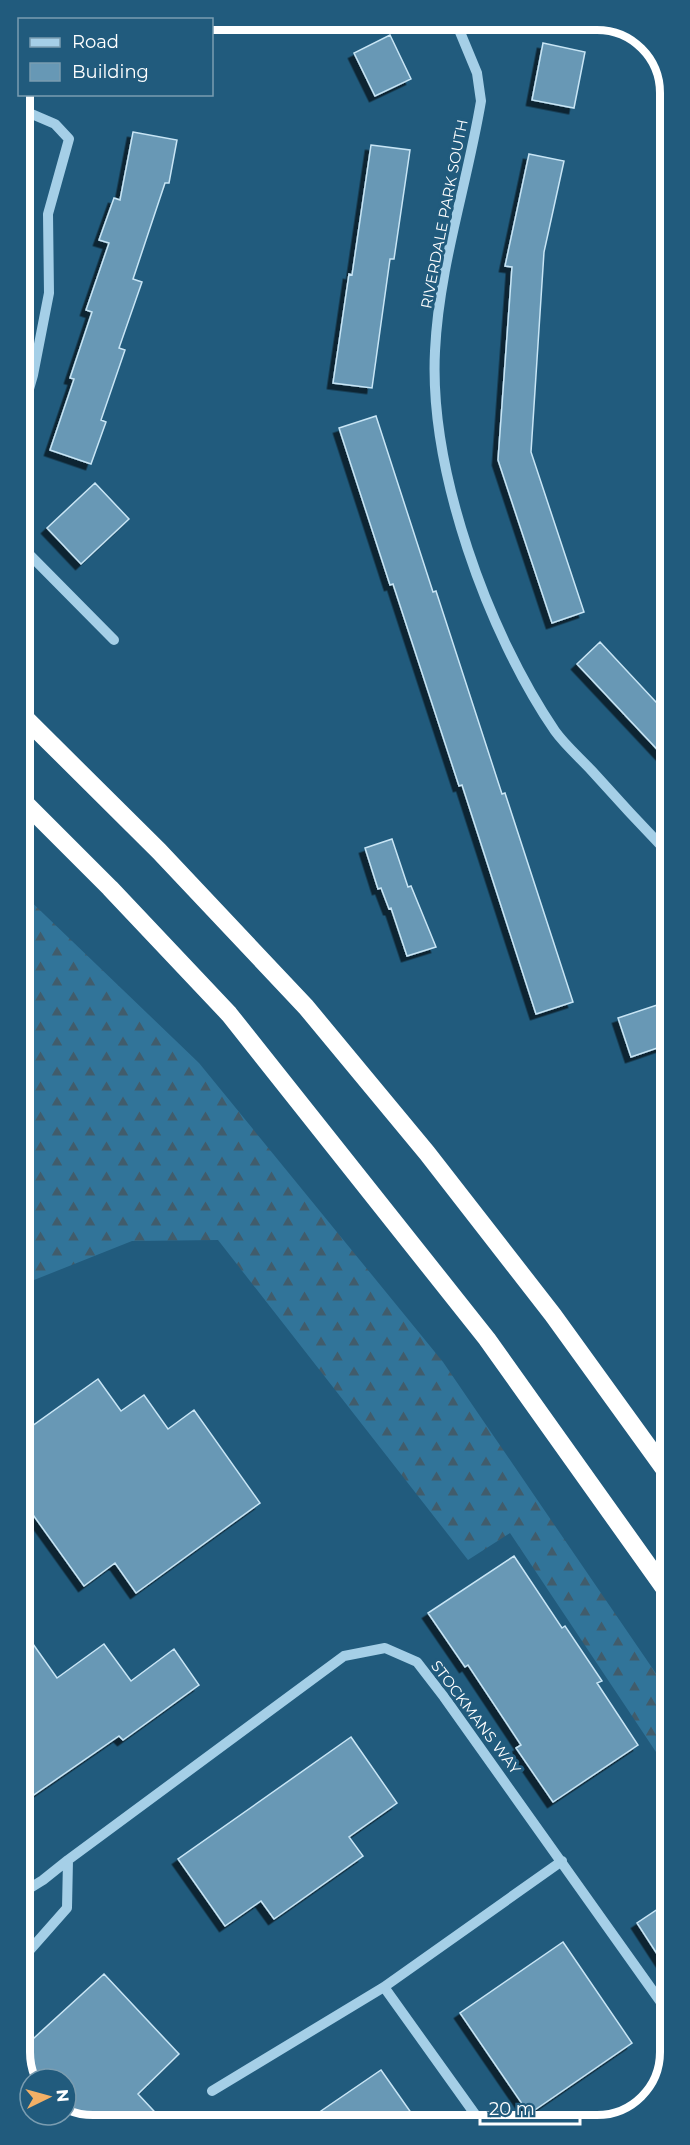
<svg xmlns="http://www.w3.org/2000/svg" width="690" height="2145" viewBox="0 0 690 2145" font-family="Montserrat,sans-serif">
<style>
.forest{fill:url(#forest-firs)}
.building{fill:#6798b5;stroke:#c8e5f5;stroke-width:1.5;filter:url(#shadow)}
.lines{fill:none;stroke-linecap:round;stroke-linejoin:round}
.minor{stroke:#a5cfe7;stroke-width:10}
.highway{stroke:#fff;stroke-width:18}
.labels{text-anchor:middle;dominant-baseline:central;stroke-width:6;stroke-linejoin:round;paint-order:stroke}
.street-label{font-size:15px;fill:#fff;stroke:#215b7d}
.rim{fill:none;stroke:#fff;stroke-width:8}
</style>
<defs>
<pattern id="forest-firs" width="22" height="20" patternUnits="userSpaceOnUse" patternTransform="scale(1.5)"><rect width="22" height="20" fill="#317499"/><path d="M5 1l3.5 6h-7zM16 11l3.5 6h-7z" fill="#415c6b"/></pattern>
<filter id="shadow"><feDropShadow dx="-5.5" dy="5.5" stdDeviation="0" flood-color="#0009"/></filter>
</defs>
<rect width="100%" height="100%" fill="#215b7d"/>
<path class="forest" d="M21 892 199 1063 443 1362 670 1694V1773L510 1533 468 1560 218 1240 132 1241 29 1282 21 1289V1112L32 1093 21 1086Z"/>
<path class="building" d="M390 35 411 79 375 96 354 53Z
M543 43 585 52 574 108 532 100Z
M133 132 177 140 169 183H165L133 279 142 282 119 348 125 350 101 420 106 422 91 464 50 450 74 379 70 378 92 312 86 310 109 243 99 240 114 198 120 200Z
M371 145 410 150 394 259H390L372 388 333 383 349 274 352 275Z
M529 154 564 161 544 252 531 452 584 612 552 623 498 460 512 267 505 266Z
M376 416 433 592 436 591 502 794 505 793 573 1002 536 1014 462 785 459 786 393 584 390 585 339 428Z
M95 483 129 519 81 564 47 528Z
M600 642 669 716V762L577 664Z
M392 839 408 887 411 886 436 947 407 956 391 908 389 909 381 888 378 889 365 848Z
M669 1001V1044L631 1057 618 1018Z
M98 1379 121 1411 144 1395 168 1429 194 1410 260 1503 136 1593 115 1563 84 1586 21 1498V1434Z
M514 1556 562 1628 565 1626 602 1681 597 1683 638 1745 553 1802 516 1748 521 1745 468 1665 465 1667 428 1613Z
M21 1627 57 1678 104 1644 131 1681 174 1649 199 1685 123 1740 119 1736 22 1803Z
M351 1737 397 1803 349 1837 363 1856 274 1919 261 1901 225 1926 178 1859Z
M670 1901V1974L637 1923Z
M563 1942 632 2043 529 2114 460 2013Z
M104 1974 179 2054 138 2094 167 2125H88L63 2115H66V2079H30V2084L22 2071V2049Z
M381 2070 419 2124H302Z"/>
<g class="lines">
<path class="minor" d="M455 20 477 73 481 101C467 185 439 266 435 351 429 470 488 633 555 731 565 745 580 758 592 771 617 799 643 827 669 854
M20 109 55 124 69 139 48 214 49 293 33 375 20 420
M20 545 114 640
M22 1893 43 1880 68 1860 344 1656 385 1648 417 1662 444 1697 670 2015
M22 1959 67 1908 68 1860
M384 1987 482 2124
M212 2091 384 1987 562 1861"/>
<path class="highway" d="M20 713 159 851 306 1007 427 1153 553 1315 670 1477
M20 798 110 888 229 1014 487 1339 670 1596"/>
</g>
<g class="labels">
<g class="street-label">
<text transform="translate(444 214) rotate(-79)">RIVERDALE PARK SOUTH</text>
<text transform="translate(476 1717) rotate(53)">STOCKMANS WAY</text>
</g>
</g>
<path d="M0 0H690V2145H0ZM93 30H597A63 63 0 0 1 660 93V2052A63 63 0 0 1 597 2115H93A63 63 0 0 1 30 2052V93A63 63 0 0 1 93 30Z" fill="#215b7d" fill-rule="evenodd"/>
<path class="rim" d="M93 30H597A63 63 0 0 1 660 93V2052A63 63 0 0 1 597 2115H93A63 63 0 0 1 30 2052V93A63 63 0 0 1 93 30Z"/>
<rect x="18" y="18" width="195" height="78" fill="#215b7d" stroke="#7a9db1" stroke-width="1.5"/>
<rect x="30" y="38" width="30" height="9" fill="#a5cfe7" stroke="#7a9db1" stroke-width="1.5"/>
<text x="72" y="48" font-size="18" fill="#ffffff">Road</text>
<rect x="30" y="63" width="30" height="18" fill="#6798b5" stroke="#7a9db1" stroke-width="1.5"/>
<text x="72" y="78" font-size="18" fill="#ffffff">Building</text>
<g transform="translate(48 2097) rotate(85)"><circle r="28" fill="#215b7d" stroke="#7a9db1" stroke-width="1.5"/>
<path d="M0-4.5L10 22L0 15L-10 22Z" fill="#f3b066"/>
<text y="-9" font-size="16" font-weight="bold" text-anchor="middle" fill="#ffffff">N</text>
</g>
<path d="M480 2115v9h100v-9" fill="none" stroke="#ffffff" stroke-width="3"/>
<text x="489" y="2115" font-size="18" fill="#ffffff" stroke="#215b7d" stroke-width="4.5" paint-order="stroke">20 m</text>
</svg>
